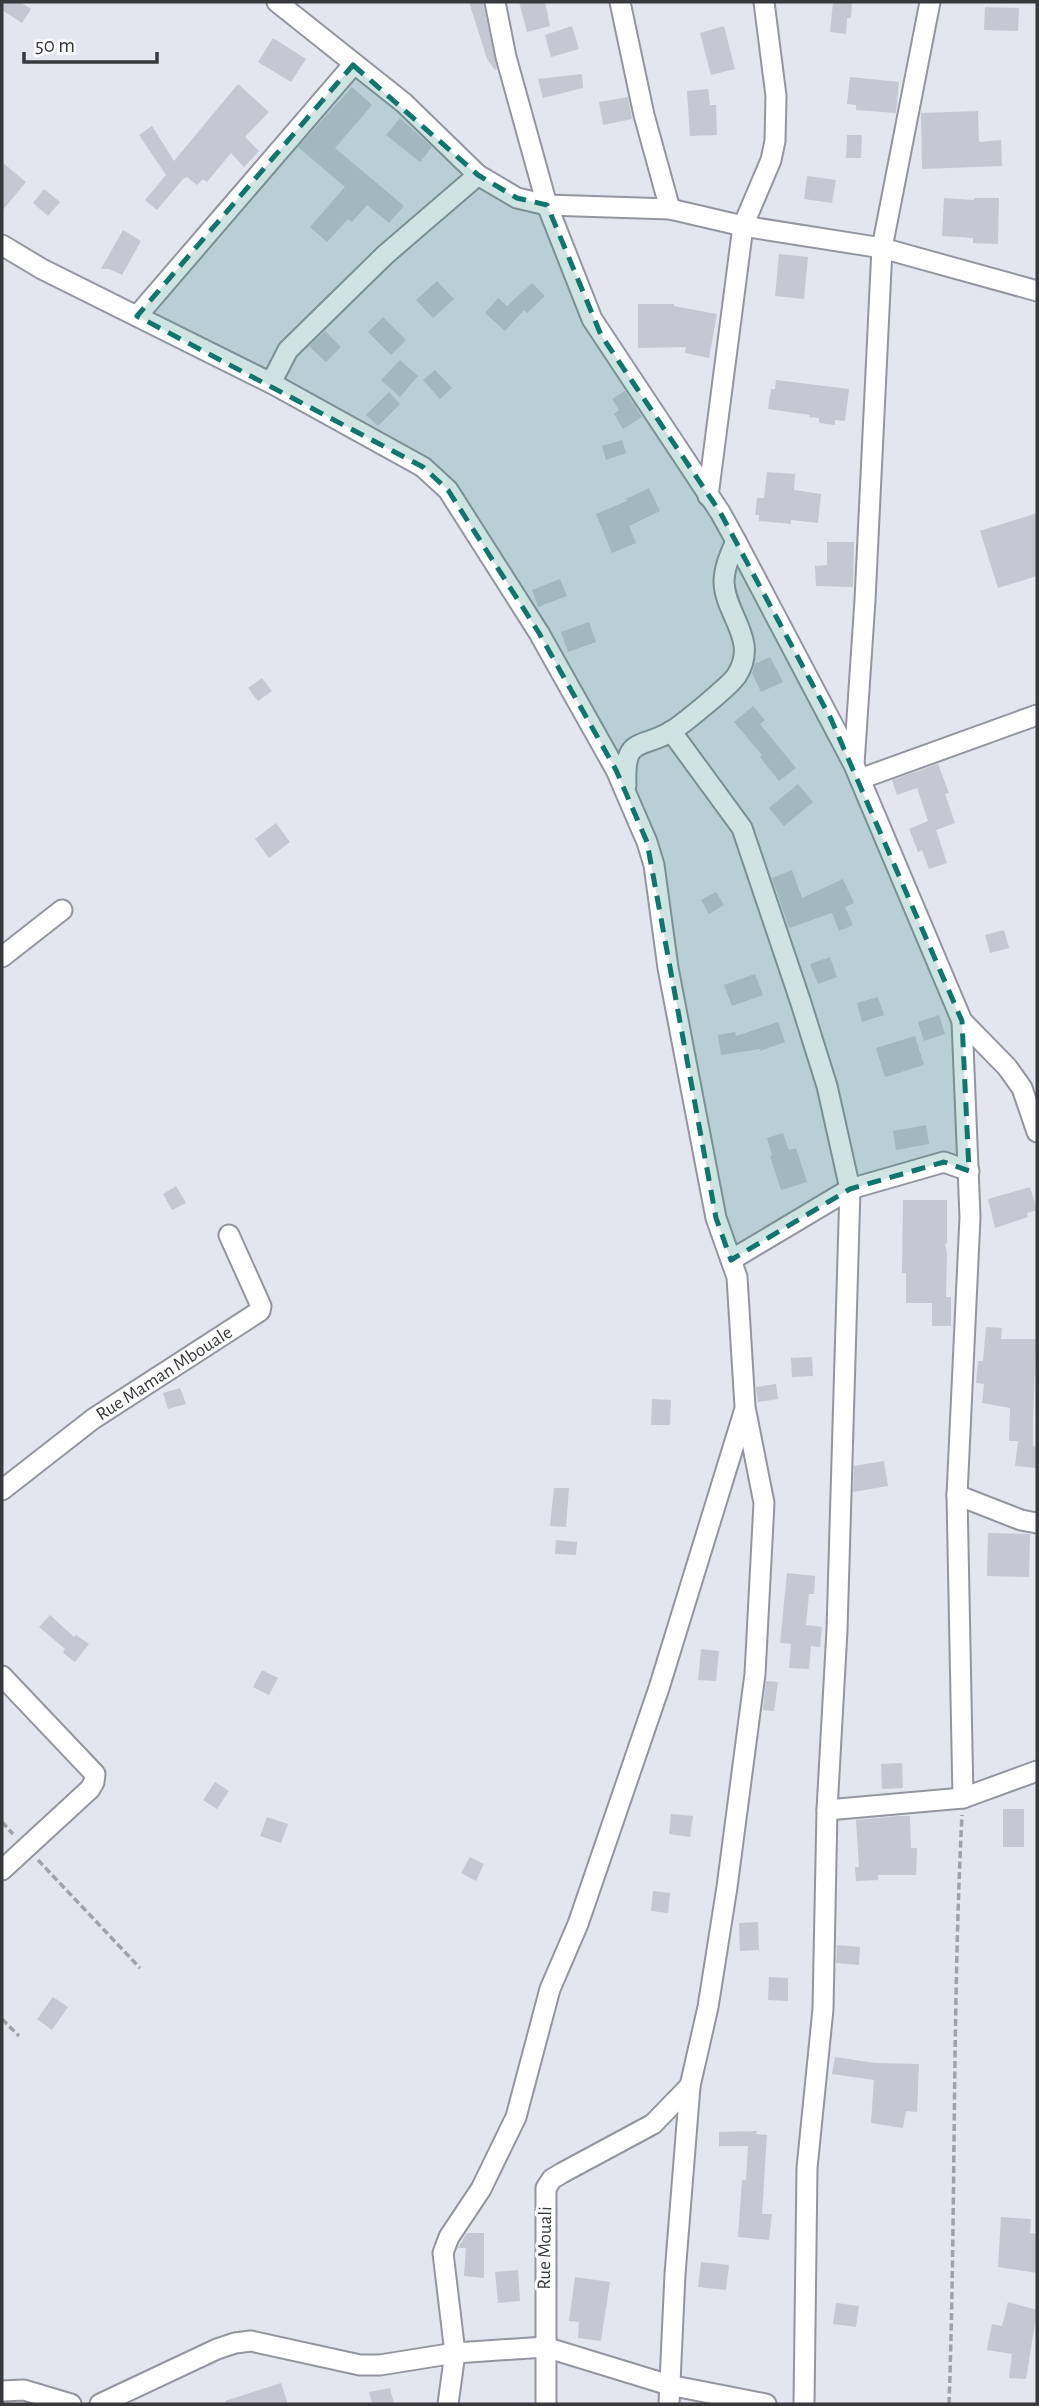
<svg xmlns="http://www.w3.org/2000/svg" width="1039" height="2406" viewBox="0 0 1039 2406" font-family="'Alegreya Sans',sans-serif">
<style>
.building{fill:#c5c8d2}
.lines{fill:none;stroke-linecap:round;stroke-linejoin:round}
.minor-casing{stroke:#94969f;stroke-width:23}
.path{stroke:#a0a2aa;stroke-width:3.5;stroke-dasharray:7 3.5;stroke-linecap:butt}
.minor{stroke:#fff;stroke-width:19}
.marked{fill:#0f766e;fill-opacity:0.2;stroke:#0f766e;stroke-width:5;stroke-dasharray:14 9;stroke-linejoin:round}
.labels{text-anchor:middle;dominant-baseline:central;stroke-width:6;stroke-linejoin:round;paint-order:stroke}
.street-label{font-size:19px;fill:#38393d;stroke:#fff}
</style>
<rect width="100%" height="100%" fill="#e3e5ef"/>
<path class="building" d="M2 2H20L31 9 22 23 2 10Z
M469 2H483L497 69 495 70 487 59Z
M519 2H545L550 26 527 32Z
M833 2H852L851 18H847L846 34 830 32Z
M985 7 1019 8 1018 31 984 30Z
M572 26 579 49 551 57 545 35Z
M724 26 735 69 711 75 700 33Z
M273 38 306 59 291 82 258 62Z
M582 74 583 88 543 98 538 79Z
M850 77 899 82 896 113 856 110V105L847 104Z
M238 84 269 112 245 137 259 151 244 167 231 153 207 182 203 179 197 185 187 177 183 179 157 210 145 200 166 175 139 135 152 126 174 161Z
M352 87 372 105 335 148 404 206 389 223 367 205 352 222 348 219 327 242 310 227 345 187 298 147Z
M708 89 710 105H716L717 135 690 136 687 91Z
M628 97 632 119 603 125 599 102Z
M978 111 979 142 1001 140 1002 166 922 169 921 113Z
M400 118 432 147 420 162 386 135Z
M847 135H862L861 158H846Z
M2 162 26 182 2 211Z
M807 176 836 180 832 203 804 199Z
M44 189 60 202 48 216 33 203Z
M944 198 974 200V198H999L998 244 973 243V238L942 236Z
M123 230 141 241 122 275 109 269H101Z
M779 254 808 257 804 299 775 296Z
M437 281 454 299 433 318 416 300Z
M532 283 545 296 527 313 524 310 505 331 485 313 498 298 507 306Z
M638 304H674V306L717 314 709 358 685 353 686 347 638 348Z
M383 317 406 340 391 355 368 332Z
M325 331 341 347 326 362 309 346Z
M400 360 418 376 400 397 381 380Z
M435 370 452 388 440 399 423 380Z
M776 380 849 389 845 421 835 420V425L819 423V418L809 417 810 415 768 409 771 389H775Z
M625 391 642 417 623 429 614 414 619 410 612 399Z
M389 392 400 404 378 426 366 415Z
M622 440 626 453 606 460 602 446Z
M767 472 795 474 794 490 821 494 818 523 791 520V524L759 521V515H755L757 498H764Z
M649 488 660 511 629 526 636 543 612 553 596 514 627 501 626 499Z
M1037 513V576L998 588 980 531Z
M827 542H854L853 587 816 586 815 566 827 565Z
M560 579 567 596 538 607 532 590Z
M589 622 596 642 568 652 561 632Z
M770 657 783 682 761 692 752 673 755 664Z
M262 678 272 691 258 701 248 688Z
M753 706 765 720 760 724 796 768 779 781 760 757 762 755 734 722Z
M938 764 949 793 945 794 955 823 936 830 947 863 929 869 922 850 918 852 909 829 928 821 917 788 897 795 892 780Z
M798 784 813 802 784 826 769 808Z
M276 823 290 842 269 858 255 839Z
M792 870 802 898 843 879 854 903 845 907 853 925 839 931 832 913 789 928 772 878Z
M716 892 724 905 709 914 701 900Z
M1004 930 1009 948 990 953 985 935Z
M830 957 837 977 818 984 810 964Z
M755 974 763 995 732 1006 724 985Z
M878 997 884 1015 862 1022 857 1003Z
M939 1015 945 1034 924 1041 918 1022Z
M778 1022 785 1042 760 1051V1049L721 1055 718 1035 735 1032 736 1036Z
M915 1036 924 1065 885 1077 876 1048Z
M926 1125 929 1144 896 1150 893 1131Z
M783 1133 789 1150 796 1148 807 1182 781 1190 770 1156 772 1155 767 1138Z
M176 1186 186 1203 172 1210 163 1194Z
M1030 1187 1037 1210 1027 1213 1028 1217 995 1228 988 1199Z
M903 1200H947V1243L945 1244 947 1253 946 1297H951V1326H932V1303H906V1273H902Z
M986 1327 1002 1328 1001 1339H1036L1033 1419V1446L1037 1447 1036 1468 1015 1466 1018 1441H1009L1010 1408 982 1403 984 1384 976 1383 978 1361H983Z
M812 1357 813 1376 792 1377 791 1358Z
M776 1384 778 1399 758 1402 756 1387Z
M180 1388 186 1404 168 1409 163 1393Z
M652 1399 671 1400 670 1425H651Z
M884 1461 888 1486 853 1492 854 1466Z
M554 1488H569L566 1527 550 1526Z
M988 1533 1030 1534 1029 1577 987 1576Z
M556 1540 577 1542 576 1555 555 1554Z
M787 1573 815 1576 814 1594H809L806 1625 822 1627 820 1647 811 1646 809 1669 789 1668 791 1644 780 1643Z
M50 1615 74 1637 76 1635 89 1644 75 1662 63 1653 65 1649 39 1627Z
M701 1649 719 1651 716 1681 698 1680Z
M262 1670 278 1678 269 1695 253 1687Z
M766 1681 778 1682 774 1711 763 1710Z
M902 1763 903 1788 882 1789 881 1764Z
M215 1782 229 1791 217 1809 203 1800Z
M1003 1809H1024V1847H1003Z
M671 1814 693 1816 690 1837 669 1834Z
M898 1816H910L911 1848H917L916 1875H878V1880L856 1881 855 1867H859L856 1820Z
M267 1817 288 1824 281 1843 260 1836Z
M470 1857 484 1864 476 1881 461 1873Z
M653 1891 670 1893 668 1913 651 1911Z
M758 1922 759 1950 740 1951 739 1923Z
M837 1945 860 1947 859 1965 836 1963Z
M769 1977 788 1978V2001L768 2000Z
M53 1997 68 2007 52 2030 37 2019Z
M835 2057 875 2063 919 2064 917 2112 906 2111 903 2128 871 2123 874 2080 832 2074Z
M757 2131 756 2134 767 2135 762 2214H772L769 2240 738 2237 742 2180H746L748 2146H719V2132Z
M1001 2217 1031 2219 1030 2233 1037 2234V2273L998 2267Z
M467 2233H484V2278L464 2276 466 2248H458Z
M701 2262 729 2265 726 2290 698 2287Z
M518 2270 520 2301 498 2303 495 2272Z
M575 2277 610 2282 601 2341 578 2338 579 2322 569 2321Z
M1008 2302 1037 2310 1026 2379 1009 2378 1012 2354 987 2350 992 2324 1002 2326Z
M836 2303 859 2306 856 2327 833 2324Z
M281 2383 288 2404H226L225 2401Z
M390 2388 394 2404H372L369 2392Z"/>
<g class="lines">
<g class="minor-casing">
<g id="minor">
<path d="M277 2 404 103 478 175 517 198 547 205 670 209 743 226 882 248 1037 291"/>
<path d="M495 2 506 57 547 205 592 319 720 512 736 541 854 765 962 1021 1007 1067 1022 1088 1037 1132"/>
<path d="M620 2 644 115 670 209"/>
<path d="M2 245 42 269 271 383 423 467 448 490 539 633 616 770 647 842 654 865 668 968 716 1218 737 1277 745 1407 764 1503 755 1674 727 1887 708 2007 690 2086 675 2274 669 2404"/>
<path d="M137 316 353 65"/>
<path d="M271 383 288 350 385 255 478 175"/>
<path d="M708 496 743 226 771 160 775 141 776 96 764 2"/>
<path d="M671 731 742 828 800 1000 827 1086 850 1189 837 1630 827 1810 823 2009 807 2168 804 2404"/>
<path d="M854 764 865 600 882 248 930 2"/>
<path d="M860 779 1037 715"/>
<path d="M626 785C624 735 640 750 672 731 684 723 731 685 737 675 759 640 725 615 724 582 724 568 730 555 736 541"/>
<path d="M2 957 62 910"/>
<path d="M962 1021 970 1217 957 1495 963 1798"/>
<path d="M731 1260 850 1189 944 1162 969 1171"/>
<path id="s1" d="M2 1490 93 1419 260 1311 261 1306 229 1235"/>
<path d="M957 1495 1021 1520 1037 1523"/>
<path d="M2 1676 95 1774 94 1782 90 1789 2 1870"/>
<path d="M827 1810 963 1798 1037 1771"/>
<path d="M2 2391 24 2390 71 2404"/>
<path d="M100 2404 217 2349 235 2343 251 2341 360 2365H380L455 2353 545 2347 669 2385 766 2404"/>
<path d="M448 2404 455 2353 443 2253 449 2237 481 2189 516 2117 550 1989 578 1924 659 1688 744 1412"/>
<path d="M546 2404V2188L552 2179 562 2173 653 2124 690 2086"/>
</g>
</g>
<path class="path" d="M2 1822 13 1834
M38 1860 140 1968
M2 2019 19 2036
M949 2404C956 2208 952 2011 962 1815"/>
<use href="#minor" class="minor"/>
</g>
<path class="marked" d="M353 65 478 175 517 198 547 205 601 335 720 512 831 719 962 1021 969 1171 944 1162 850 1189 731 1260 716 1218 647 842 616 770 539 633 448 490 423 467 137 316Z"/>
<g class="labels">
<g class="street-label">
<text stroke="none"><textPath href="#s1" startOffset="200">Rue Maman Mbouale</textPath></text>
<text transform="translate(545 2248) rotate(-89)">Rue Mouali</text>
</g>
</g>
<rect width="1039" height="2406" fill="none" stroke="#38393d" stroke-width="7"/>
<path d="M24 52v10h133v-10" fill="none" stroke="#38393d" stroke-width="3.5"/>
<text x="35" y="52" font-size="21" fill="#38393d" stroke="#ffffff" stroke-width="5" paint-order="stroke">50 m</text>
</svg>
